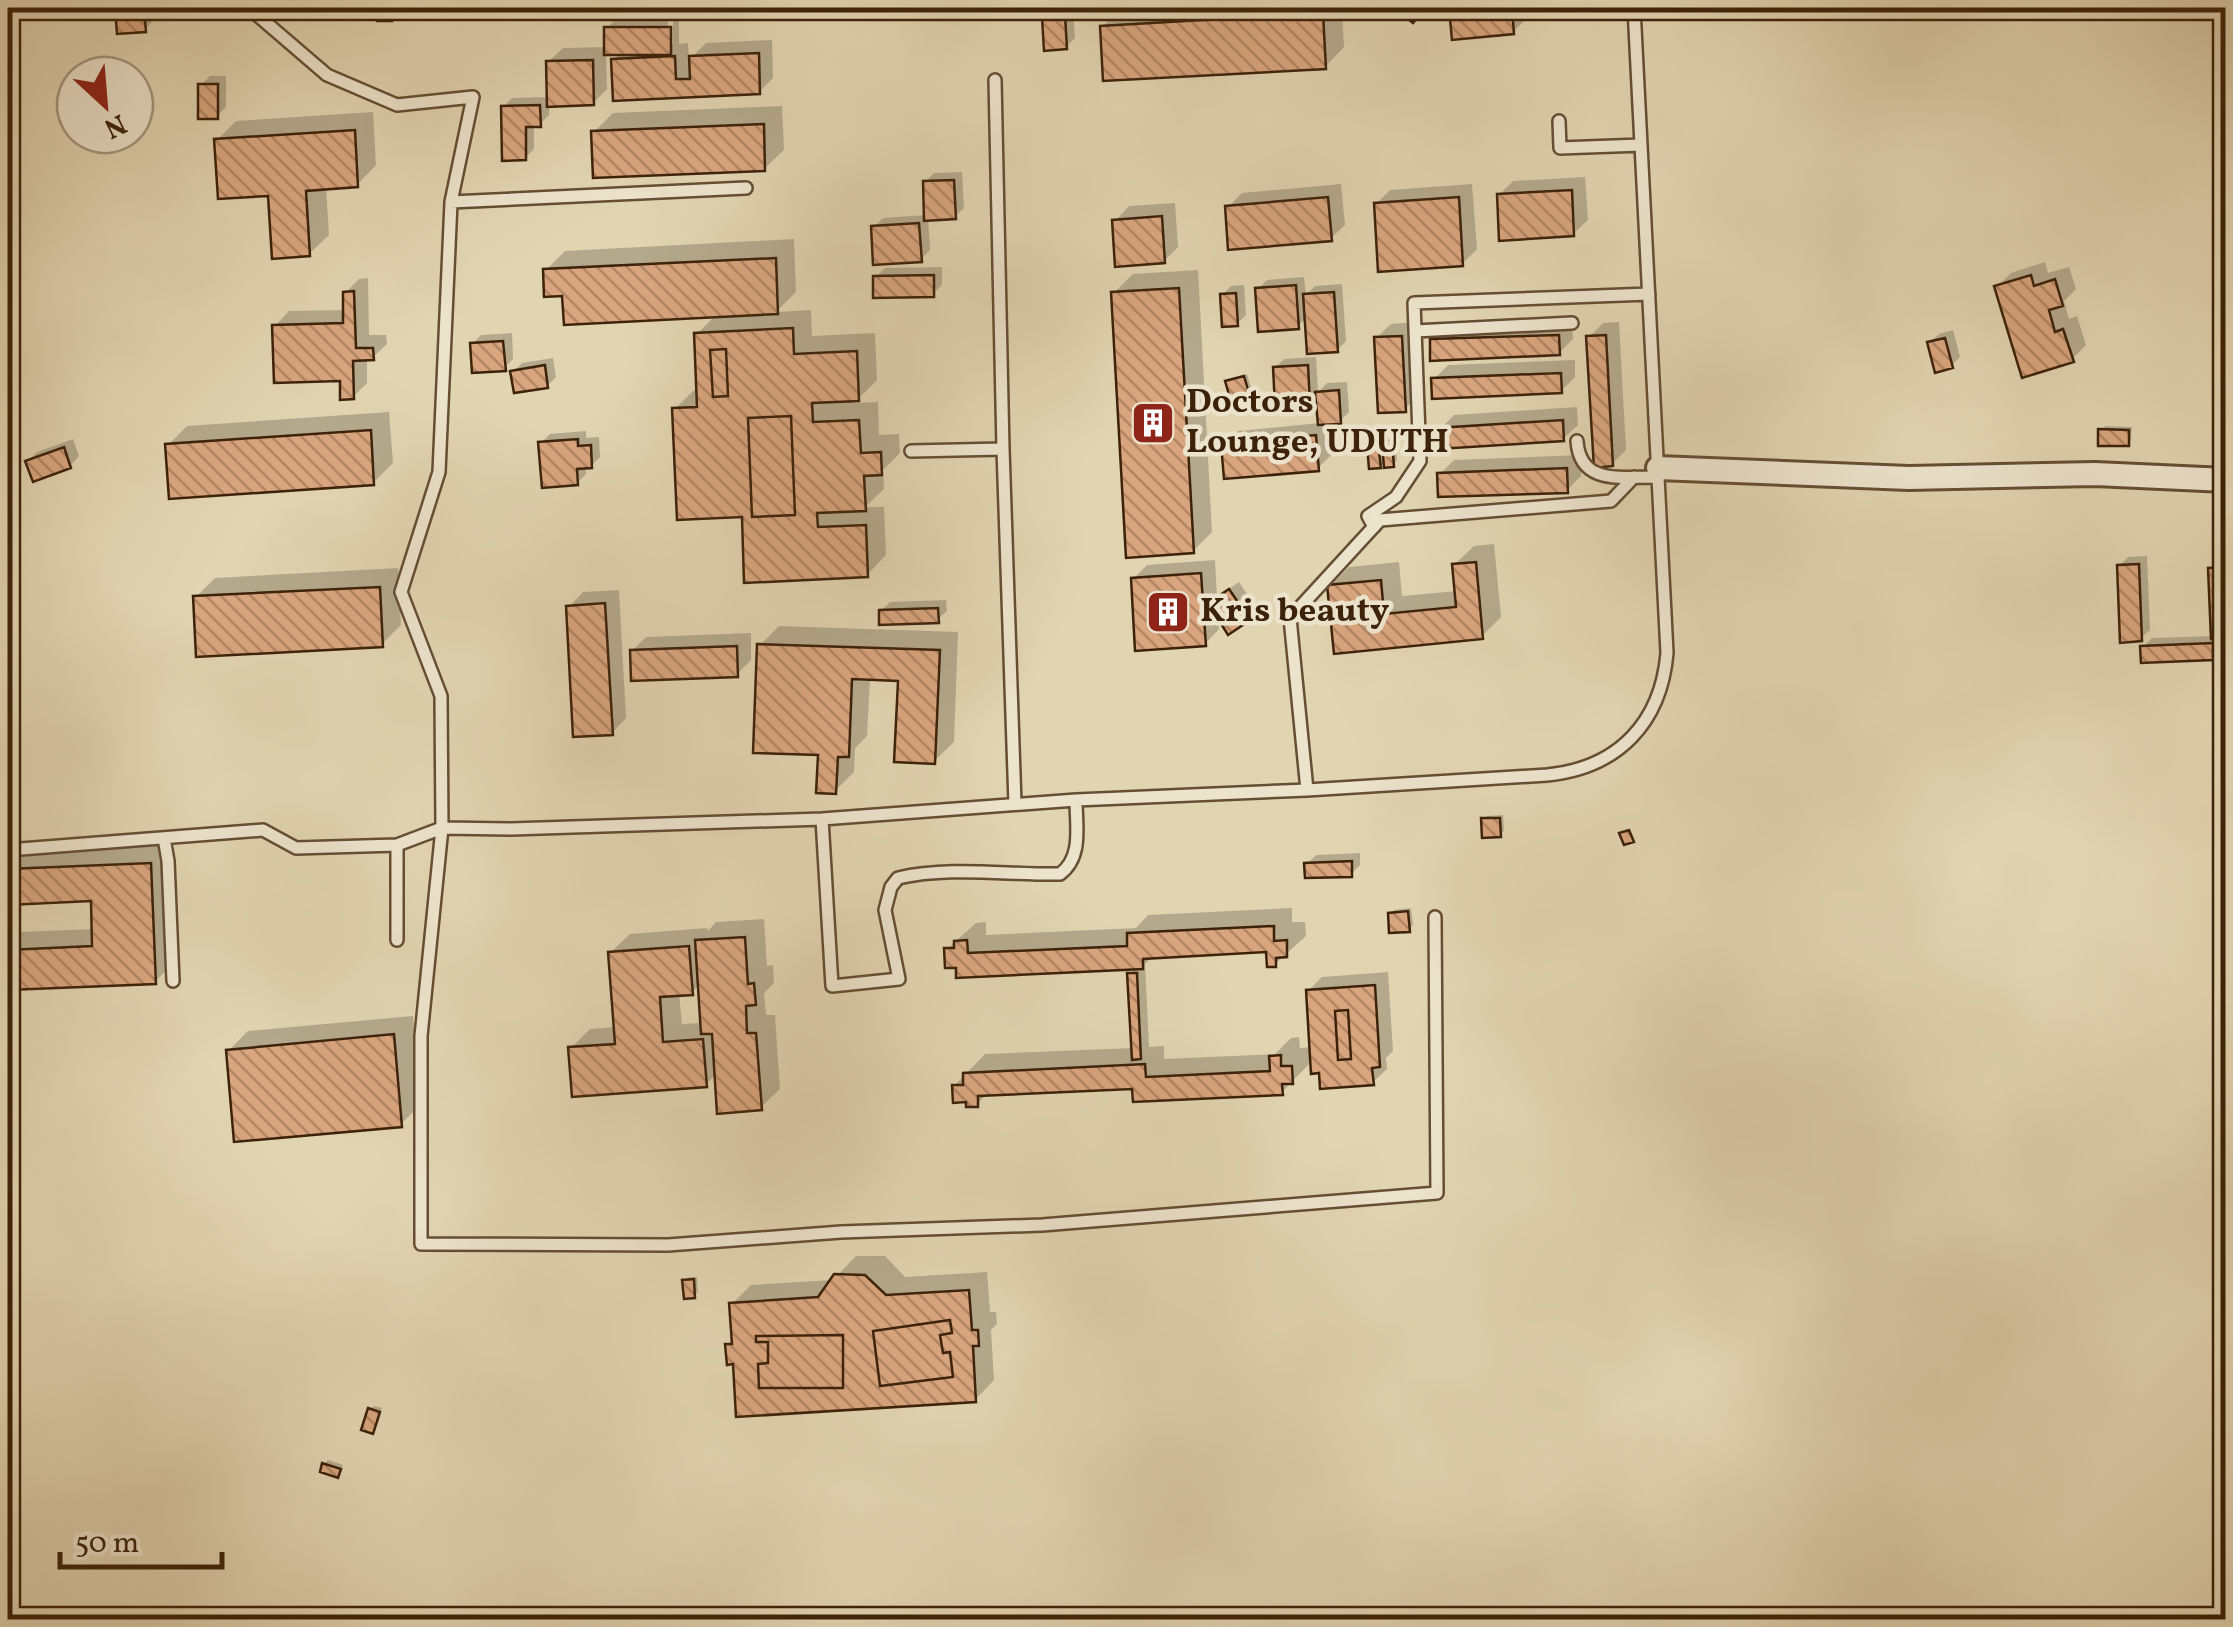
<svg xmlns="http://www.w3.org/2000/svg" width="2233" height="1627" viewBox="0 0 2233 1627" font-family="Vollkorn,serif">
<style>
.shadow{fill:#0003;fill-rule:evenodd}
.building{fill:url(#building-back-hatch);stroke:#3d220a;stroke-width:2.5;fill-rule:evenodd}
.lines{fill:none;stroke-linecap:round;stroke-linejoin:round}
.lane-casing{stroke:#664e34;stroke-width:16}
.street-casing{stroke:#664e34;stroke-width:28}
.lane{stroke:#ece3cc;stroke-width:11}
.street{stroke:#ece3cc;stroke-width:22}
.labels{text-anchor:middle;dominant-baseline:central;stroke-width:9;stroke-linejoin:round;paint-order:stroke}
.poi-label{font-size:35px;font-weight:bold;fill:#3d220a;stroke:#ece3cc;text-anchor:start}
</style>
<defs>
<pattern id="building-back-hatch" width="6" height="6" patternUnits="userSpaceOnUse" patternTransform="scale(2.5)"><rect width="6" height="6" fill="#d9a57e"/><path d="M-1 5l2 2M0 0l6 6M5-1l2 2" fill="none" stroke="#b18665"/></pattern>
</defs>
<rect width="100%" height="100%" fill="#e1d4b1"/>
<filter id="stains"><feTurbulence type="fractalNoise" baseFrequency=".002" numOctaves="4"/><feColorMatrix values="0 0 0 0 .2 0 0 0 0 .09 0 0 0 0 .02 0 0 0 .5 -.17"/></filter>
<radialGradient id="worn" r=".72"><stop offset=".6" stop-color="#630" stop-opacity="0"/><stop offset="1" stop-color="#630" stop-opacity=".3"/></radialGradient>
<path class="shadow" d="M118 8H153L154 20 145 29Z
M1073 8 1075 38 1066 47 1045 18 1054 9Z
M1121 8H1342L1344 47 1325 67 1102 27Z
M1452 8H1526L1527 18 1513 32 1454 37Z
M616 19H668V44H673V19H679V44L688 43 689 60 706 43 772 40 773 78 759 92 615 98 614 60 621 52H606L607 89 593 103 549 104V115L540 124H534V149L525 158 503 107 512 98 549 97 548 62 563 48 607 47V28Z
M210 76H226V107L217 116 201 85Z
M782 106 784 150 764 169 594 132 613 113Z
M373 112 376 165 357 185 326 187 329 235 309 254 271 193 217 140 236 121Z
M962 172 964 208 954 217 928 218 930 250 921 259 874 227 883 218 926 215 925 182 934 173Z
M1585 177 1588 220 1573 234 1499 195 1513 181Z
M1341 184 1345 225 1330 239 1228 207 1242 193Z
M1472 184 1477 249 1462 264 1376 204 1390 190Z
M1175 203 1178 247 1164 261 1115 221 1129 206Z
M794 239 796 292 776 312 811 310 812 336 875 333 877 380 854 403 878 402 879 435 899 434 900 453 883 470 884 489 865 507H884L886 555 867 575 744 515 675 409 694 390H699L697 334 716 315 565 294 546 270 565 251Z
M2045 262 2048 273 2069 267 2076 289 2064 301 2069 319 2077 316 2086 345 2072 359 1997 287 2011 273Z
M942 267V285L933 294 876 277 885 268Z
M1198 270 1212 532 1193 551 1114 293 1133 274Z
M1304 277 1306 295 1315 286 1342 284 1346 341 1337 350 1307 317 1298 326 1258 289 1267 280Z
M368 278 369 335H386L387 344 372 358H367V383L353 397 342 379 275 326 289 311 345 310V293L359 279Z
M1244 285 1246 315 1237 324 1222 295 1231 286Z
M1415 322 1419 395 1405 409 1376 338 1391 324Z
M1572 322 1573 339 1559 353 1432 340 1446 326Z
M1619 322 1626 450 1612 464 1589 337 1603 323Z
M1953 330 1960 357 1951 366 1930 343 1939 334Z
M512 333 513 359 504 368 472 344 481 335Z
M1316 357 1318 392 1327 383 1347 382 1349 412 1340 421 1329 422 1332 454 1318 468 1224 445 1238 431 1320 423 1318 393 1309 401 1275 368 1284 359Z
M553 358 556 377 547 386 513 372 522 363Z
M1575 360V377L1561 391 1434 379 1448 365Z
M1247 374 1251 387 1247 391 1228 382 1232 378Z
M1577 407 1578 425 1563 439 1440 429 1454 415Z
M389 412 393 463 373 483 168 445 187 426Z
M2105 426 2132 427 2131 440 2128 444 2101 430Z
M586 431V438L599 437 600 457 591 466H585L586 474 577 483 541 443 550 434Z
M1388 438H1395L1397 460 1393 464 1386 460 1380 466 1370 445 1374 441 1381 440 1382 445Z
M73 439 79 456 70 466 28 461 37 452Z
M1581 455V476L1567 490 1440 474 1454 460Z
M1494 544 1501 617 1482 636 1336 651 1330 586 1349 567 1399 562 1402 596 1457 591 1454 565 1474 546Z
M2147 556 2150 630 2140 639 2119 566 2128 557Z
M1215 560 1217 597 1239 582 1249 597 1246 601 1253 612 1244 621 1218 615 1219 629 1205 644 1133 579 1147 565Z
M2219 560H2226V636H2221V649L2212 658 2143 647 2152 638 2213 636 2210 569Z
M398 568 401 625 381 645 196 597 215 578Z
M619 590 626 718 612 733 569 607 583 592Z
M946 600 947 611 937 620 881 611 890 602Z
M779 626 958 632 954 742 934 761 900 679 870 678 867 736 855 748 854 772 835 791 820 753 760 645Z
M751 633V660L737 674 632 651 646 637Z
M1503 815 1504 831 1500 835 1483 819 1487 816Z
M169 845 174 962 155 982 8 988V943L19 932 94 929 93 898 8 902V862L18 852Z
M1360 853V865L1351 874 1307 864 1316 855Z
M1292 908V922H1305L1306 936 1275 964 1269 950 1153 956 1145 964 1149 1047 1164 1046V1059L1275 1054 1291 1038 1299 1037 1300 1048 1312 1047 1308 991 1322 977 1388 972 1393 1051 1386 1058 1387 1069 1372 1083 1321 1071 1313 1060 1282 1092 1135 1087 988 1093 977 1104 954 1086 985 1054 1134 1048 1130 974 1137 967 958 965 947 949 976 923 986 922V935L1136 928 1148 915Z
M1411 908 1413 925 1409 929 1390 914 1394 910Z
M764 919 767 966 773 965 774 983 764 993 766 1015H775L780 1089 760 1108 717 1073 706 1084 571 1048 590 1029 616 1027 610 953 630 934 707 928 708 931 716 922ZM700 984 703 1023 682 1024 679 993 692 992Z
M413 1016 420 1105 401 1124 228 1051 248 1031Z
M856 1256H885L905 1277 987 1272 990 1312H996L997 1324 991 1330 994 1380 975 1400 736 1361 728 1345 734 1339 732 1304 751 1285 833 1280Z
M689 1277H697L698 1292 694 1295 685 1281Z
M374 1406 382 1408 376 1427 372 1431 370 1409Z
M328 1460 343 1465 338 1475 325 1464Z"/>
<path class="building" d="M115 8H144L146 32 117 34Z
M298 8H339V10L299 15Z
M377 8H392V21H377Z
M1394 8H1426L1413 23Z
M1449 8H1512L1514 34 1452 40Z
M1538 8H1560L1550 18Z
M1323 13 1326 69 1103 81 1100 26Z
M1065 15 1067 49 1044 51 1042 17Z
M604 27H671V55H604Z
M759 53 760 94 613 101 611 59 675 56 676 79H690L689 56Z
M593 60 594 105 547 107 546 61Z
M198 84H218V119H198Z
M540 105 541 127H526V160L502 161 501 106Z
M764 124 765 171 593 178 591 131Z
M355 130 358 187 306 191 310 256 272 259 268 196 218 199 214 139Z
M954 180 956 219 924 221 923 181Z
M1572 190 1574 236 1499 241 1497 194Z
M1328 197 1332 241 1228 250 1225 206Z
M1459 197 1463 266 1378 272 1374 203Z
M1162 216 1165 263 1115 267 1112 220Z
M919 223 922 262 873 265 871 226Z
M776 258 778 314 564 325 562 296 544 297 543 269Z
M934 275V297L873 298V276Z
M2031 275 2034 286 2055 279 2063 306 2049 310 2055 332 2063 329 2074 362 2022 378 1994 286Z
M1296 285 1299 329 1258 332 1255 288Z
M1179 288 1194 553 1126 558 1111 292Z
M354 291 356 348H373L374 360 353 361 354 399 340 400V381L274 383 272 325 343 323V292Z
M1334 292 1338 352 1307 354 1303 294Z
M1236 293 1238 326 1222 327 1220 294Z
M793 328 794 354 857 351 859 401 812 403 813 422 859 420 861 453 881 452 882 475 864 476 866 511 817 513 818 527 866 525 868 577 744 583 742 517 677 520 672 408 697 407 694 333ZM726 349 728 396 713 397 710 350ZM791 416 795 515 752 517 748 418Z
M1559 335 1560 355 1430 361V339Z
M1606 335 1613 466 1594 468 1586 336Z
M1402 336 1406 412 1378 413 1374 337Z
M1945 338 1953 368 1935 373 1927 342Z
M503 341 506 371 472 373 470 343Z
M726 349 728 396 713 397 710 350Z
M545 365 548 388 514 393 510 371Z
M1308 365 1310 404 1275 407 1273 367Z
M1561 373 1562 393 1432 399 1431 378Z
M1244 376 1249 393 1230 398 1225 381Z
M1339 390 1341 424 1318 425 1315 392Z
M791 416 795 515 752 517 748 418Z
M1563 420 1564 441 1438 449 1437 428Z
M2098 429 2129 430V446H2098Z
M371 430 374 485 169 499 165 444Z
M1316 435 1319 471 1224 479 1221 444Z
M578 439V446L591 445 592 468 577 469 578 485 542 488 538 442Z
M1392 440 1394 467 1384 468 1382 441Z
M1378 443 1381 468 1369 469 1367 444Z
M64 447 71 468 33 482 25 461Z
M1567 468 1568 493 1438 497 1437 473Z
M1476 562 1483 639 1334 654 1327 585 1381 580 1384 614 1456 607 1452 564Z
M2139 564 2142 641 2120 643 2117 565Z
M2226 567V639H2211L2208 568Z
M1201 573 1206 646 1135 651 1131 578Z
M380 587 383 647 196 657 193 596Z
M1229 589 1242 608 1238 611 1246 623 1228 635 1220 622 1216 624 1204 606Z
M605 603 613 735 573 737 566 606Z
M938 608 939 623 879 625V610Z
M2213 643V660L2141 663 2140 646Z
M757 644 940 650 935 764 894 762 898 681 852 679 849 757H838L836 794 816 793 818 755 753 753Z
M737 646 738 677 631 681 630 650Z
M1481 818H1500L1501 837 1482 838Z
M1629 830 1634 842 1624 845 1619 833Z
M1352 861V877L1305 878 1304 863Z
M151 863 156 984 8 990V950L92 946 91 901 8 905V869Z
M1408 911 1410 932 1389 933 1388 913Z
M1274 926V941L1287 940V957L1276 958V967H1267L1266 952 1143 959V969L956 978V968H945L944 948H954V941L967 940 968 953 1127 946V933Z
M745 937 748 984 754 983 756 1005 746 1006 747 1033H756L762 1110 717 1114 712 1034H701L695 940Z
M689 946 693 995 660 997 663 1042 703 1039 707 1087 572 1097 568 1047 615 1044 608 952Z
M1127 973H1137L1141 1059 1132 1060Z
M1375 985 1380 1067 1372 1068 1374 1085 1320 1089 1319 1073 1311 1074 1306 990ZM1348 1010 1351 1059 1338 1060 1335 1011Z
M1348 1010 1351 1059 1338 1060 1335 1011Z
M394 1034 402 1127 234 1142 226 1050Z
M1281 1055V1066H1292L1293 1084H1282L1283 1095 1133 1102 1132 1089 978 1096V1107H966V1102L953 1103 952 1085H963V1073L1145 1064 1146 1077 1270 1071 1269 1056Z
M834 1274 865 1275 886 1295 969 1290 972 1330H978L979 1346H973L976 1402 736 1417 733 1364 727 1365 725 1344H732L729 1303 818 1297ZM950 1320 952 1333 940 1335 943 1353 950 1352 953 1377 880 1386 873 1331ZM843 1335V1388H759L758 1364 768 1363V1342H756V1336Z
M694 1279 695 1298 684 1299 682 1280Z
M950 1320 952 1333 940 1335 943 1353 950 1352 953 1377 880 1386 873 1331Z
M843 1335V1388H759L758 1364 768 1363V1342H756V1336Z
M368 1408 380 1412 373 1434 361 1430Z
M322 1463 341 1469 338 1478 320 1472Z"/>
<g class="lines">
<g class="lane-casing">
<path id="lane" d="M249 8 327 75 397 105 473 97 451 202 439 472 401 592 441 696 442 828 421 1036V1244L668 1245 841 1232 1042 1225 1437 1193 1435 917
M995 80 1003 449 1015 804
M1559 121 1560 148 1641 145
M451 202 746 188
M1415 331 1572 323
M1577 441C1580 487 1625 476 1658 477
M911 451 1003 449
M1374 527 1368 516 1396 497 1420 461 1414 303 1649 294
M1307 790 1290 618 1380 520 1611 501 1634 477
M822 819 832 986 899 979 885 910 891 887 898 878C950 866 1007 875 1060 874 1083 857 1076 826 1076 800
M164 838 168 861 173 981
M8 850 263 830 296 848 397 845 442 828 511 829 822 819 1076 800 1307 790 1547 775C1618 768 1661 723 1667 653L1634 8
M397 940V845"/>
</g>
<g class="street-casing">
<path id="street" d="M1658 468 1909 478 2095 474 2226 480"/>
</g>
<use href="#lane" class="lane"/>
<use href="#street" class="street"/>
</g>
<defs>
<g id="building-square" transform="scale(2.25)"><rect x="-9" y="-9" width="18" height="18" rx="4" fill="#8f2418" stroke="#ece3cc"/><path d="M-4-6H4V6H1V3H-1V6H-4ZM-2.5-4.3h1.7v1.8h-1.7ZM.8-4.3h1.7v1.8H.8ZM-2.5-1h1.7V.8h-1.7ZM.8-1h1.7V.8H.8Z" fill="#fff"/></g>
</defs>
<g fill-rule="evenodd">
<use href="#building-square" x="1153" y="423"/>
<use href="#building-square" x="1168" y="612"/>
</g>
<g class="labels">
<g class="poi-label">
<text x="1186" y="403">Doctors<tspan x="1186" dy="40">Lounge, UDUTH</tspan></text>
<text x="1200" y="612">Kris beauty</text>
</g>
</g>
<rect width="2233" height="1627" fill="none" stroke="#e1d4b1" stroke-width="40"/>
<rect x="10" y="10" width="2213" height="1607" fill="none" stroke="#3d220a" stroke-width="5"/>
<rect x="20" y="20" width="2193" height="1587" fill="none" stroke="#3d220a" stroke-width="2.5"/>
<g transform="translate(105 105) rotate(154)"><circle r="48" fill="#ece3cc" stroke="#a6967e" stroke-width="2.5"/>
<path d="M0-8L18 38L0 25L-18 38Z" fill="#8f2418"/>
<text y="-15" font-size="28" font-weight="bold" text-anchor="middle" fill="#3d220a">N</text>
</g>
<path d="M60 1552v15h162v-15" fill="none" stroke="#3d220a" stroke-width="5"/>
<text x="75" y="1552" font-size="30" fill="#3d220a" stroke="#ece3cc" stroke-width="8" paint-order="stroke">50 m</text>
<rect width="100%" height="100%" filter="url(#stains)"/>
<rect width="100%" height="100%" fill="url(#worn)"/>
</svg>
